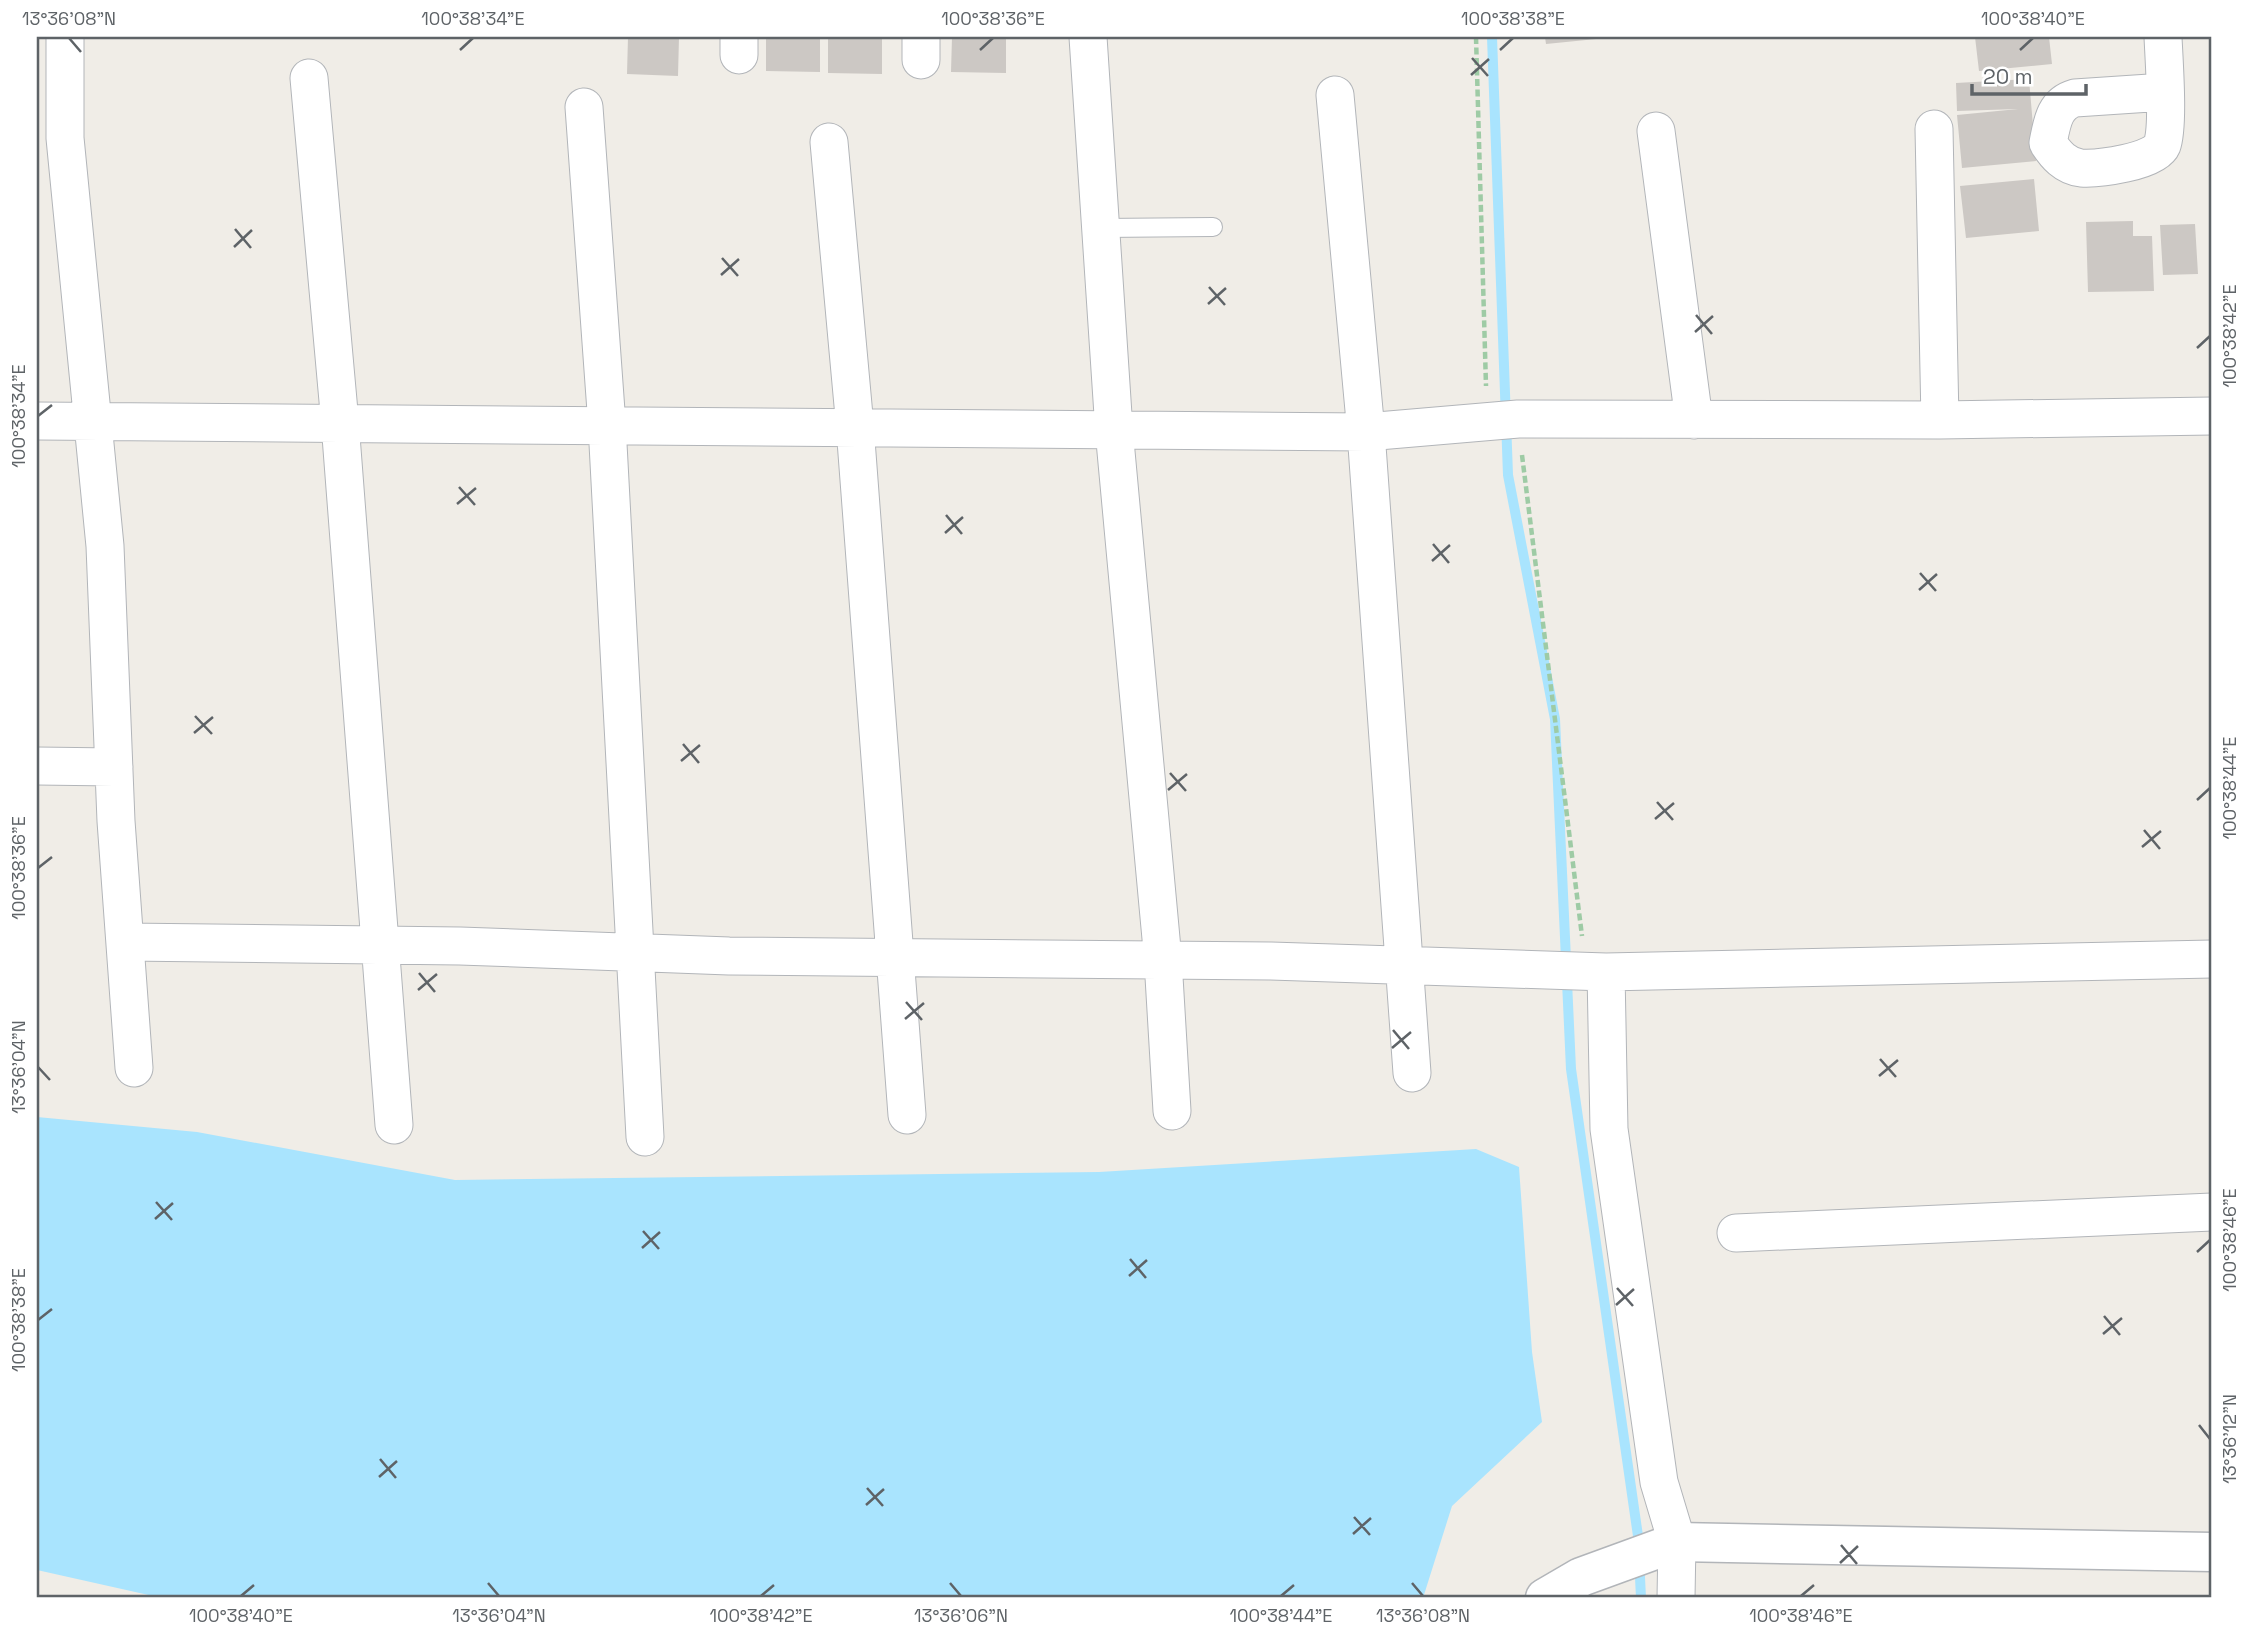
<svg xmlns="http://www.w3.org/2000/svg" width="2249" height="1635" viewBox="0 0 2249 1635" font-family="'Space Grotesk',sans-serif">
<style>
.water{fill:#a9e4fe}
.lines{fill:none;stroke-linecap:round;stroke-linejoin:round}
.stream{stroke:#a9e4fe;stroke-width:10}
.building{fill:#ccc8c4}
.service-casing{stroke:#b2b5b9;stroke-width:20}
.minor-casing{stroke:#b2b5b9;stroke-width:39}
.tertiary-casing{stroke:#b2b5b9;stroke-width:41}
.path{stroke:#9ecba5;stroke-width:4.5;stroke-dasharray:7 3.5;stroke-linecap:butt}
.service{stroke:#fff;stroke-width:18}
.minor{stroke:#fff;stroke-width:37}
.tertiary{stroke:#fff;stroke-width:38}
.ticks{fill:none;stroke:#5e6367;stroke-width:2.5}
.neatline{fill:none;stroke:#5e6367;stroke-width:2.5}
.ticks-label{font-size:18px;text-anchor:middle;fill:#5e6367}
</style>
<rect width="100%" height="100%" fill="#f0ede7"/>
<path class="water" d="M37 1117 197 1132 455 1180 1099 1172 1476 1149 1519 1167 1532 1352 1542 1422 1452 1506 1423 1598H162L37 1570Z"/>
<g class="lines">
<path class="stream" d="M1492 37 1508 475 1555 719 1571 1069 1638 1536 1641 1598"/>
</g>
<path class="building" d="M628 37H679L678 76 627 74Z
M766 37H820V72L766 71Z
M828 37H882V74L828 73Z
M952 37H1006V73L951 72Z
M1545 37H1596V39L1546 44Z
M1975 37H2049L2052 64 1979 71Z
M2029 79 2036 161 1962 168 1957 115 2018 109 1957 111 1956 83Z
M2034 179 2039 231 1966 238 1960 186Z
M2133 221V236H2152L2154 291 2088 292 2086 222Z
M2195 224 2198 274 2163 275 2160 225Z"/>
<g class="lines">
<g class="service-casing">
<path id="service" d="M1101 228 1213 227"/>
</g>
<g class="minor-casing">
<path id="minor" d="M65 37V138L105 546 116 821 134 1068
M1088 37 1114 430 1163 960 1172 1111
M2163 37C2164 60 2169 126 2162 145 2155 162 2098 169 2081 168 2065 166 2056 155 2048 143 2052 123 2054 104 2075 98L2165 92
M739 55V37
M921 60V37
M309 78 340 423 394 1125
M1335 95 1366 432 1412 1073
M584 107 607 425 645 1137
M1934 129 1940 420
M1656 131 1694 420
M829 142 855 427 907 1115
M37 421 1366 432 1518 419 1940 420 2212 416
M37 766 114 767
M125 942 460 946 729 956 1271 961 1606 972 2212 959
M1606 972 1609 1129 1659 1482 1677 1542 1676 1598
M1736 1233 2212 1212"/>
</g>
<g class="tertiary-casing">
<path id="tertiary" d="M1545 1598 1581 1577 1677 1542 2212 1552"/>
</g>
<path class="path" d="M1476 37 1486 386
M1522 455 1582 936"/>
<use href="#service" class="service"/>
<use href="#minor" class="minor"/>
<use href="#tertiary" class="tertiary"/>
</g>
<path class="ticks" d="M69 38 81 52M460 50 473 38M980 50 993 38M1500 50 1513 38M2020 50 2033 38M1472 58 1488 76M1471 75 1489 59M235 229 251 248M234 247 252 230M722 258 738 276M721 275 739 259M1209 287 1225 305M1208 304 1226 288M1696 315 1712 334M1695 332 1713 316M2197 348 2210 336M38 416 52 405M459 487 475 505M457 504 476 488M946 515 962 534M945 533 963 517M1433 544 1449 563M1432 561 1450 545M1920 573 1936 591M1919 590 1937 574M195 716 212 734M194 733 213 717M683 744 699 763M681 761 700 745M1170 773 1186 791M1168 790 1187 774M2197 800 2210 788M1657 802 1673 820M1655 819 1674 803M2144 830 2160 849M2142 847 2161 831M38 868 52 857M419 973 435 992M418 990 437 974M906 1002 922 1020M905 1019 924 1003M1393 1030 1409 1049M1392 1048 1411 1032M1880 1059 1896 1077M38 1067 50 1080M1879 1076 1898 1060M156 1202 172 1220M155 1219 173 1203M643 1231 659 1249M642 1248 660 1232M2197 1252 2210 1240M1130 1259 1146 1278M1129 1276 1147 1260M1617 1288 1633 1306M1616 1305 1634 1289M2104 1316 2120 1335M38 1320 52 1309M2103 1334 2122 1318M2199 1425 2210 1439M380 1459 396 1478M379 1477 397 1461M867 1488 883 1506M866 1505 884 1489M1354 1517 1370 1535M1353 1534 1371 1518M1841 1545 1857 1564M1840 1563 1858 1546M488 1583 499 1596M950 1583 961 1596M1412 1583 1423 1596M241 1596 254 1585M761 1596 774 1585M1281 1596 1294 1585M1801 1596 1814 1585"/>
<rect width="2249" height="1635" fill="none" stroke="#ffffff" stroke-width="77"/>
<path d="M1972 84v10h114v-10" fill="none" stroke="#5e6367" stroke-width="3.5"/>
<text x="1983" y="84" font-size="21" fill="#5e6367" stroke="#ffffff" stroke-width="5" paint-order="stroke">20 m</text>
<rect x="38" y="38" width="2172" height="1558" class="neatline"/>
<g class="ticks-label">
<text x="69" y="25">13°36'08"N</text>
<text x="473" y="25">100°38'34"E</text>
<text x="993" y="25">100°38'36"E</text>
<text x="1513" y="25">100°38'38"E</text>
<text x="2033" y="25">100°38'40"E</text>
<text transform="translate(2230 336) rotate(-90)" y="6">100°38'42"E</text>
<text transform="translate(19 416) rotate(-90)" y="6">100°38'34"E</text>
<text transform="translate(2230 788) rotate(-90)" y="6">100°38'44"E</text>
<text transform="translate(19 868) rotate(-90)" y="6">100°38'36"E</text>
<text transform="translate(19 1067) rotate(-90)" y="6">13°36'04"N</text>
<text transform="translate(2230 1240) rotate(-90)" y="6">100°38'46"E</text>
<text transform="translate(19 1320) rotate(-90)" y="6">100°38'38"E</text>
<text transform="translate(2230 1439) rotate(-90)" y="6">13°36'12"N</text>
<text x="241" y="1622">100°38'40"E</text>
<text x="499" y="1622">13°36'04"N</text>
<text x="761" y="1622">100°38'42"E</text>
<text x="961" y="1622">13°36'06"N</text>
<text x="1281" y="1622">100°38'44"E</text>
<text x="1423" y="1622">13°36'08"N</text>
<text x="1801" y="1622">100°38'46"E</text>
</g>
</svg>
